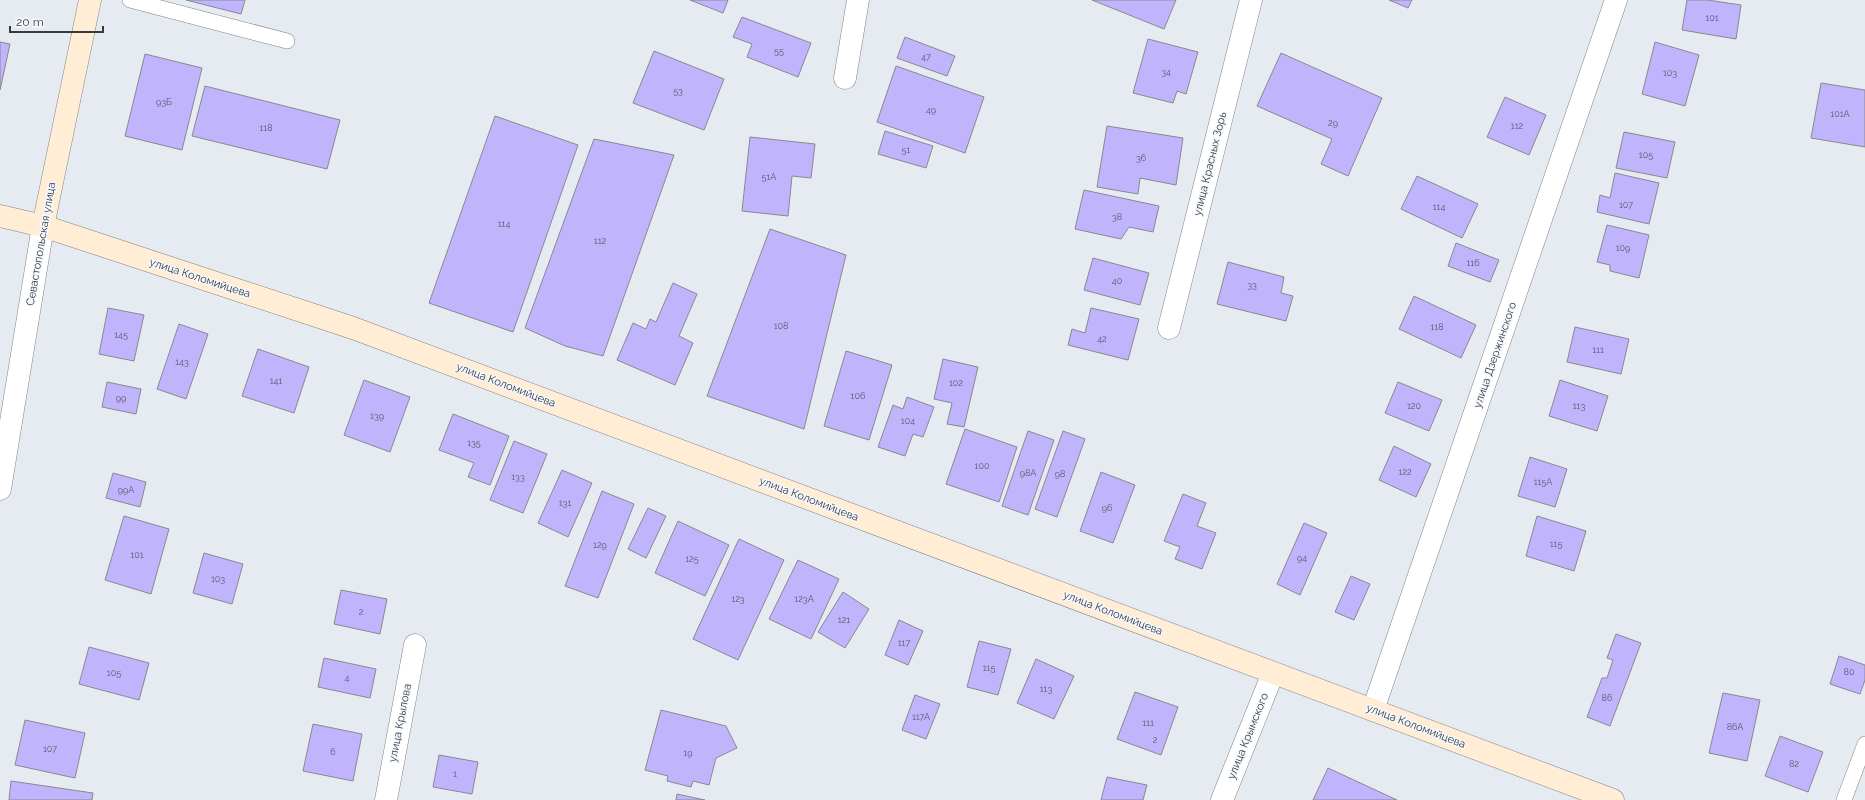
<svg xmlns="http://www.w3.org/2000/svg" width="1865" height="800" viewBox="0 0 1865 800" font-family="Raleway,sans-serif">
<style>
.building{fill:#c0b5fc;stroke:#89888f}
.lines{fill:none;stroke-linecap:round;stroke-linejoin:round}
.service-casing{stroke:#7f8289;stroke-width:16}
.minor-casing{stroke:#7f8289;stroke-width:23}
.tertiary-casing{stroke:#7f8289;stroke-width:23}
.secondary-casing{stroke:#7f8289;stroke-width:23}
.service{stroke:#fff;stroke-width:15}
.minor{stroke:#fff;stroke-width:22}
.tertiary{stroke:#fff;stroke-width:22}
.secondary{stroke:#ffedd5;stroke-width:22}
.labels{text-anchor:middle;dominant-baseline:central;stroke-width:3;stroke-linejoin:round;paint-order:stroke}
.number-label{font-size:9px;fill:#59586b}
.street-label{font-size:11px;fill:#37393b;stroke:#f4f8ff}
</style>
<rect width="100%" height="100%" fill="#e6ebf2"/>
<path class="building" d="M186 0H245L241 14Z
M690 0H728L723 13Z
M1092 0H1176L1164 29Z
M1389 0H1412L1408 8Z
M1687 0H1708L1741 5 1736 39 1682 30Z
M742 17 811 43 798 77 747 57 752 44 733 37Z
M905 37 955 56 947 76 897 58Z
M1148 39 1198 52 1186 94 1177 91 1173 103 1133 93Z
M0 42 10 44 0 90Z
M1655 42 1699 55 1685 106 1642 94Z
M654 51 724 79 704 130 633 103Z
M1281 53 1382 98 1348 176 1321 164 1332 139 1257 106Z
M145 54 202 68 182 150 125 136Z
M896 66 984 97 965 153 877 122Z
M1821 83 1865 90V147L1811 138Z
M205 86 340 120 327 169 192 136Z
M1505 97 1546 115 1529 155 1487 137Z
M495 116 578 145 513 332 429 303Z
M1107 126 1183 138 1176 185 1140 178 1138 194 1097 187Z
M885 131 933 146 926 168 878 154Z
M1624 132 1675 142 1667 178 1616 168Z
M750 137 815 144 811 178 792 176 788 216 742 211Z
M594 139 674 155 603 356 565 346 525 328Z
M1615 173 1659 183 1649 224 1597 212 1600 195 1610 198Z
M1417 176 1478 204 1462 238 1401 209Z
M1084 190 1159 206 1153 232 1129 227 1121 239 1075 229Z
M1607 225 1649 235 1639 278 1610 271V265L1597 262Z
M770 229 846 255 804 429 707 396Z
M1456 243 1499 260 1490 282 1448 266Z
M1093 258 1149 273 1140 305 1084 290Z
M1228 262 1284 277 1281 293 1293 296 1286 321 1217 304Z
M673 283 697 294 679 336 693 343 675 385 617 360 633 323 646 329 650 319 656 322Z
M1414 296 1476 325 1461 358 1399 329Z
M108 308 144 315 134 361 99 354Z
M1091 308 1139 319 1128 360 1068 345 1072 329 1085 333Z
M179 324 208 334 186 399 157 389Z
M1575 327 1629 339 1621 374 1567 362Z
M258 349 309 367 294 413 242 396Z
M846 351 892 365 869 440 824 426Z
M943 359 978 367 964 427 947 424 952 403 934 399Z
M364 380 410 397 390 452 344 435Z
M1560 380 1608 396 1597 431 1549 416Z
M107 382 141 389 136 414 102 407Z
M1398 382 1442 400 1429 431 1385 413Z
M907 397 934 407 923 437 913 434 905 456 878 447 893 405 903 409Z
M453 414 509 436 490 485 468 477 474 463 439 450Z
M965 429 1017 447 999 502 946 484Z
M1028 431 1054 440 1028 515 1002 506Z
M1063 431 1085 439 1057 517 1035 509Z
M514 441 547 454 523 513 490 500Z
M1394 446 1431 464 1416 497 1379 480Z
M1530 457 1567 469 1555 507 1518 496Z
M562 470 592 483 568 537 538 523Z
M1101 472 1135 485 1113 543 1080 531Z
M113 473 146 482 140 507 106 498Z
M602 491 634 504 598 598 565 586Z
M1183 494 1206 503 1197 526 1216 533 1202 569 1175 559 1180 547 1164 541Z
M648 508 666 516 646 558 628 549Z
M124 516 169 529 151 594 105 580Z
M1537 516 1586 531 1574 571 1526 556Z
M678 521 729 545 705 596 655 573Z
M1304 523 1327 533 1300 595 1277 584Z
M739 539 784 560 738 660 693 639Z
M204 553 243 564 232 604 193 593Z
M798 560 839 579 811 639 769 619Z
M1351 576 1370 584 1354 620 1335 612Z
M341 590 387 599 380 634 334 624Z
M843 592 869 609 845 648 818 632Z
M899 620 923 631 908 665 885 655Z
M1616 634 1641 643 1610 726 1587 717 1602 678H1607L1613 660 1607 658Z
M979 641 1011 649 998 695 967 687Z
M89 647 149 663 139 700 79 684Z
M1839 656 1865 665V680L1860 694 1830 684Z
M324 658 376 669 370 698 318 687Z
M1036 659 1074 676 1054 719 1017 703Z
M1135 692 1178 707 1161 755 1117 739Z
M1723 693 1760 700 1747 761 1709 753Z
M915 695 940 704 926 739 902 730Z
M661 710 726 726 737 748 716 758 709 785 693 781 691 787 667 781 668 776 645 770Z
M25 720 85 733 75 778 15 765Z
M313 724 362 734 353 781 303 771Z
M1780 736 1823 752 1808 792 1765 776Z
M439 755 478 762 472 794 433 787Z
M1328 768 1397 800H1313Z
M1107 777 1147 785 1143 800H1101Z
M11 781 93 793 92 800H9Z
M677 794 705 800H676Z"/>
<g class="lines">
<g class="service-casing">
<path id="service" d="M130 0 287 41
M1844 800 1865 744"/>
</g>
<g class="minor-casing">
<path id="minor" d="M845 78 858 0
M1169 328 1251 0
M1373 710 1616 0
M386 800 415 645
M1222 800 1273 673"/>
</g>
<g class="tertiary-casing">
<path id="tertiary" d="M0 489 43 226"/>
</g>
<g class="secondary-casing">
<path id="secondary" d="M0 216 43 226 353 328 1613 800
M43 226 90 0"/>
</g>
<use href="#service" class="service"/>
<use href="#minor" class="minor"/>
<use href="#tertiary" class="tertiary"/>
<use href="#secondary" class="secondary"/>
</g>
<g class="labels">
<g class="number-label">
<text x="1712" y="18">101</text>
<text x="779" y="51">55</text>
<text x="926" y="57">47</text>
<text x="1166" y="72">34</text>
<text x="1670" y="73">103</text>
<text x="678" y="91">53</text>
<text x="164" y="102">93Б</text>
<text x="931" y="110">49</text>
<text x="1840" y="114">101А</text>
<text x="1333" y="123">29</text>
<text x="1517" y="126">112</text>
<text x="266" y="128">118</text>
<text x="906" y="150">51</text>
<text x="1646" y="155">105</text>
<text x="1141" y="158">36</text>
<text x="769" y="177">51А</text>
<text x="1626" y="205">107</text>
<text x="1439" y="207">114</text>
<text x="1117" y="217">38</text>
<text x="504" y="224">114</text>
<text x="600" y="241">112</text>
<text x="1623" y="248">109</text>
<text x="1473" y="263">116</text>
<text x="1117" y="281">40</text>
<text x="1252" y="285">33</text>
<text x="781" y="326">108</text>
<text x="1437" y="327">118</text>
<text x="121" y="335">145</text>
<text x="1102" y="339">42</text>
<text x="1598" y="350">111</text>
<text x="182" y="362">143</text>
<text x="276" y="381">141</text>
<text x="956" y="383">102</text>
<text x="858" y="396">106</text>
<text x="121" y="398">99</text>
<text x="1414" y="406">120</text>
<text x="1579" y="406">113</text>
<text x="377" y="416">139</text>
<text x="908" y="421">104</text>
<text x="474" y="443">135</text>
<text x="982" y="466">100</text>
<text x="1405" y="472">122</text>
<text x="1028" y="473">98А</text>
<text x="1060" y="474">98</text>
<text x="518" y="477">133</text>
<text x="1543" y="482">115А</text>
<text x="126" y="490">99А</text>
<text x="565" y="503">131</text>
<text x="1107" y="508">96</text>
<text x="1556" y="544">115</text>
<text x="600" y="545">129</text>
<text x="137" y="555">101</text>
<text x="1302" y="558">94</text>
<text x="692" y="559">125</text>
<text x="218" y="579">103</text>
<text x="738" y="599">123</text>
<text x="804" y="599">123А</text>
<text x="361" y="612">2</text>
<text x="844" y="620">121</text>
<text x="904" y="643">117</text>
<text x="989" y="668">115</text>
<text x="1849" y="672">80</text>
<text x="114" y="673">105</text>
<text x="347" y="678">4</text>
<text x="1046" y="689">113</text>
<text x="1607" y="698">86</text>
<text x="921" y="717">117А</text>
<text x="1148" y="723">111</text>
<text x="1735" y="727">86А</text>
<text x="1155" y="740">2</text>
<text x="50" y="749">107</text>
<text x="333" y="752">6</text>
<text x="688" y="753">19</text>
<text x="1794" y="764">82</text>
<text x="455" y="774">1</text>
</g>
<g class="street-label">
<text transform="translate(1210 164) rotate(-76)">улица Красных Зорь</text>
<text transform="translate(41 244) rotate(-80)">Севастопольская улица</text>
<text transform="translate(200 278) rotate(18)">улица Коломийцева</text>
<text transform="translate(1495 355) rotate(-71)">улица Дзержинского</text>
<text transform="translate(506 385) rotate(21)">улица Коломийцева</text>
<text transform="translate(809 499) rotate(21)">улица Коломийцева</text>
<text transform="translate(1113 613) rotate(21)">улица Коломийцева</text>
<text transform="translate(400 723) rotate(-79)">улица Крылова</text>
<text transform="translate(1416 726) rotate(21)">улица Коломийцева</text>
<text transform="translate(1248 736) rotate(-68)">улица Крымского</text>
</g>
</g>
<path d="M10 26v6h93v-6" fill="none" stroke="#37393b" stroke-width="2"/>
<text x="16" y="26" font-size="12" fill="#37393b" stroke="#f4f8ff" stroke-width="3" paint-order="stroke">20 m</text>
</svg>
